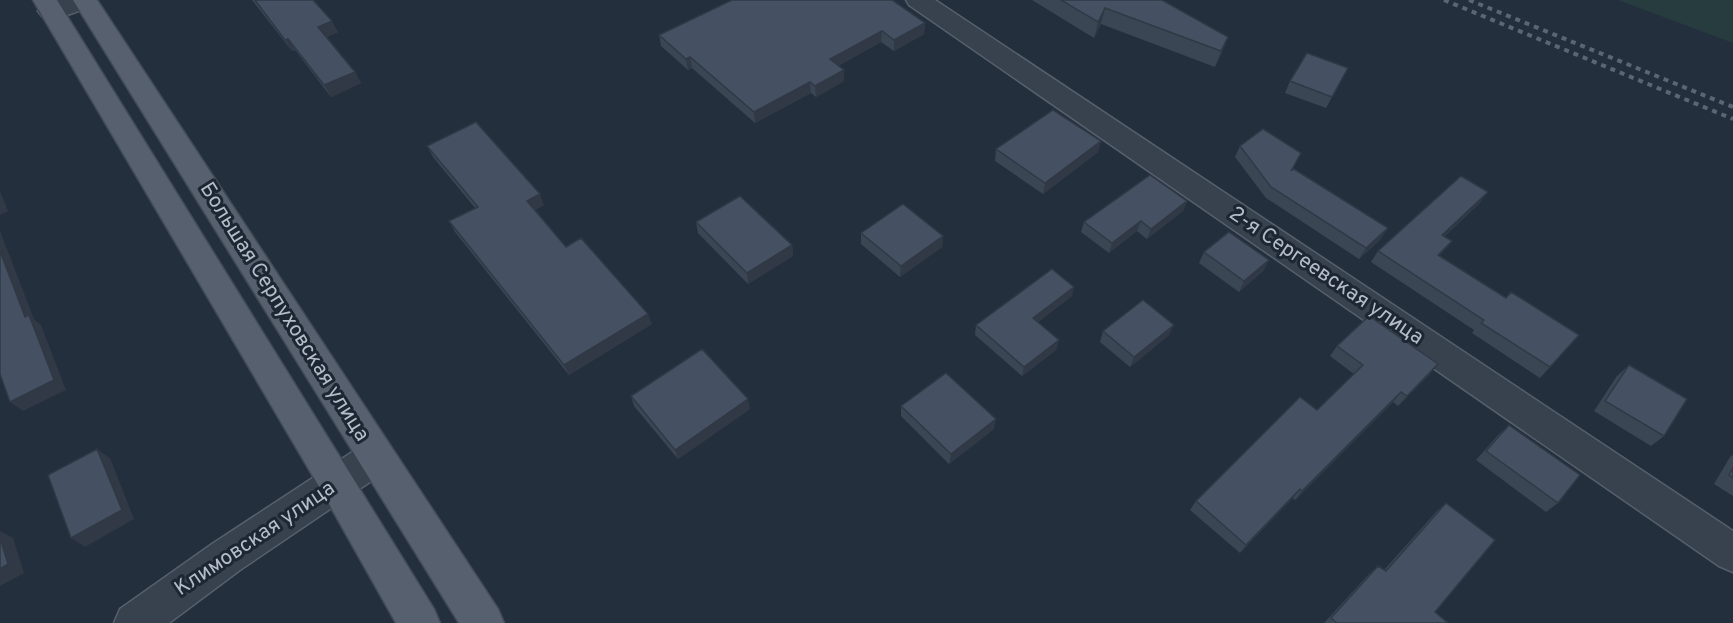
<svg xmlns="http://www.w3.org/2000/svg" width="1733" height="623" viewBox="0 0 1733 623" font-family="Overpass,sans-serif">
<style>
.green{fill:#263c3f}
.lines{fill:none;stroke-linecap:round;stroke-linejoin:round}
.minor-casing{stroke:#565f6c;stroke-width:3}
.major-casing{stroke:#414a57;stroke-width:3}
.minor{fill:#38414e;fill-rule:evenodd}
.major{fill:#56606e;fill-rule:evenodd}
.rail{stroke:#5a6575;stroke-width:4;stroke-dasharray:5 5;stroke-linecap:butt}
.wall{fill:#3b4654}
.shaded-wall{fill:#303945}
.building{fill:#455162;stroke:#303945;stroke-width:1.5}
.labels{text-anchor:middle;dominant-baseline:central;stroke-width:6;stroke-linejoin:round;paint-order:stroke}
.street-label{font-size:21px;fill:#b4bcc9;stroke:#1d2633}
</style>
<rect width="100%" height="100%" fill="#242f3e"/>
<path class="green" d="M1618 0H1733V43Z"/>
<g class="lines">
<g class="minor-casing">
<path id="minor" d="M58 0H94C86 12 56 20 42 16L38 11 42 6Z
M906 0H935L1733 531V572L1719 566 909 5Z
M376 441 389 445 394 457 389 469 240 570 169 623H114L120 609 212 544 363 445Z"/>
</g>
<g class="major-casing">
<path id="major" d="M33 0H57L434 609 440 623H396L324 495Z
M73 0H97L498 609 504 623H459Z"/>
</g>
<use href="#minor" class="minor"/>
<use href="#major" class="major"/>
<path class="rail" d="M1444 0 1733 119
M1469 0 1733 107"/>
</g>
<path class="wall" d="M252 0H313L338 32 327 37 355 72 361 83 331 97 295 50 292 51Z
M1032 0H1162L1228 37 1215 67 1101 24 1094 38Z
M925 23 924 34 894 51 881 42 838 66 844 70V81L816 97 811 93 755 123 692 68 688 70 661 46 659 35Z
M1342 79 1326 108 1285 93 1290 81Z
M1101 141 1098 152 1043 194 995 161 996 149Z
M427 146 544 205 535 210 566 247 652 324 569 375 455 232 449 221 475 208 433 157Z
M1240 146 1292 171 1381 239 1359 259 1266 198 1235 157Z
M1187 201 1183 211 1147 239 1137 231 1109 253 1081 232 1084 222Z
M1480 203 1444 237 1452 241 1439 256 1550 367 1540 378 1472 333 1474 330 1371 262 1378 251Z
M696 222 792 245 793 256 748 284 698 233Z
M861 233 943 236 942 247 900 277 861 244Z
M1204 252 1269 260 1263 271 1239 292 1199 263Z
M1072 296 1038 322 1059 340 1056 350 1022 376 975 335 976 325Z
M1103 331 1169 335 1130 367 1100 342Z
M1337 346 1430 374 1398 406 1393 402 1295 500 1293 498 1240 553 1190 510 1196 501 1317 410 1354 374 1330 356Z
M1629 365 1664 436 1651 446 1594 411 1617 376Z
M631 396 750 409 678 459 634 406Z
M901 406 994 429 949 464 901 416Z
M1509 425 1558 503 1546 512 1476 460 1498 435Z
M1733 455V496L1714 484 1730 457Z
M1446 503 1435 612 1448 623H1324L1369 574 1378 566 1384 570 1436 512Z"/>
<path class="shaded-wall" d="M1105 8 1101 24 1094 38 1098 22Z
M332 21 338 32 324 38 318 27Z
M925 23 924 34 894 51V40Z
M882 31 881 42 830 70V59Z
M1228 37 1222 53 1215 67 1221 51Z
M288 39 295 50 292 51 285 40Z
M690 57 692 68 688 70 686 59Z
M844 70V81L816 97 815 86Z
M355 72 361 83 331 97 324 85Z
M810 82 811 93 755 123 754 112Z
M1101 141 1098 152 1043 194 1045 183Z
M0 191 8 211 0 215Z
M1488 192 1480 203 1434 246 1442 235Z
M540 194 544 205 531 212 527 201Z
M1187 201 1183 211 1147 239 1151 229Z
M1141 221 1137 231 1109 253 1112 243Z
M1388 228 1381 239 1359 259 1366 248Z
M0 231 34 319 41 325 66 390 23 411 10 402 25 317 0 251Z
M943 236 942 247 900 277 901 266Z
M1452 241 1443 252 1429 266 1438 255Z
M792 245 793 256 748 284 747 273Z
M1269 260 1263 271 1239 292 1244 281Z
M1074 287 1072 296 1030 328 1033 318Z
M648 314 652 324 569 375 564 365Z
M1174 325 1169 335 1130 367 1134 357Z
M1059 340 1056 350 1022 376 1024 367Z
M1438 364 1430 374 1398 406 1407 396Z
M1401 392 1393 402 1295 500 1302 491Z
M748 399 750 409 678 459 675 450Z
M996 419 994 429 949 464 951 454Z
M97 449 110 458 134 519 85 547 71 538Z
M1300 489 1293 498 1240 553 1246 545Z
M0 531 13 538 24 573 0 586Z"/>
<path class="building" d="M255 0H313L332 21 318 27 355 72 324 85 288 39 285 40Z
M732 0H892L925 23 894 40 882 31 830 59 844 70 815 86 810 82 754 112 690 57 686 59 659 35Z
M1061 0H1162L1228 37 1221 51 1105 8 1098 22Z
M1307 53 1348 68 1332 97 1290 81Z
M1053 110 1101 141 1045 183 996 149Z
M476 122 540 194 527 201 566 247 581 238 648 314 564 365 449 221 478 207 427 146Z
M1263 129 1301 153 1291 171 1294 169 1388 228 1366 248 1271 187 1240 146Z
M1150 175 1187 201 1151 229 1141 221 1112 243 1084 222Z
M1461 176 1488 192 1442 235 1452 241 1438 255 1506 298 1511 292 1579 335 1550 367 1481 323 1484 320 1378 251Z
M740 196 792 245 747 273 696 222Z
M903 204 943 236 901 266 861 233Z
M1229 232 1269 260 1244 281 1204 252Z
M0 251 25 317 29 315 54 380 10 402 0 374Z
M1052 269 1074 287 1033 318 1059 340 1024 367 976 325Z
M1143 300 1174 325 1134 357 1103 331Z
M1369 316 1438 364 1407 396 1401 392 1302 491 1300 489 1246 545 1196 501 1300 397 1317 410 1363 365 1337 346Z
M702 349 748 399 675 450 631 396Z
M1629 365 1687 399 1664 436 1605 401Z
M946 373 996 419 951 454 901 406Z
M1509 425 1580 475 1558 503 1486 451Z
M97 449 122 510 71 538 48 475Z
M1733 468V478L1729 475Z
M1446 503 1495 540 1435 612 1448 623H1337L1331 618 1378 566 1386 571Z
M0 538 8 564 0 569Z"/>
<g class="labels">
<g class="street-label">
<text transform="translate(1326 276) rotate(34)">2-я Сергеевская улица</text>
<text transform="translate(284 312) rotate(58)">Большая Серпуховская улица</text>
<text transform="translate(255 539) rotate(-34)">Климовская улица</text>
</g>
</g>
</svg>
